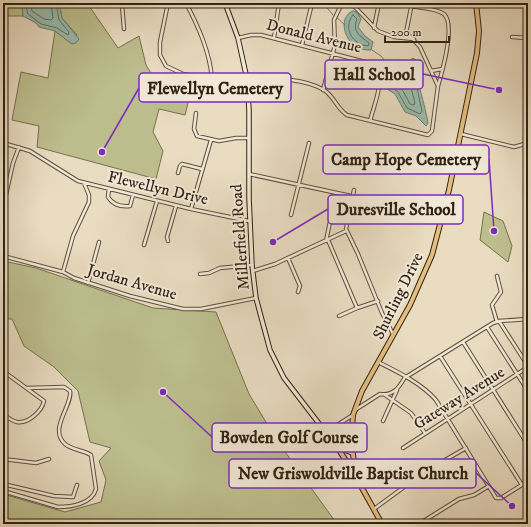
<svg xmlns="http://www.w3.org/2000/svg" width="531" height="527" viewBox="0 0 531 527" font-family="'IM FELL DW Pica',serif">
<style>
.green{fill:#bdbe8e;stroke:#777050}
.water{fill:#98bcae;stroke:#6f7e70}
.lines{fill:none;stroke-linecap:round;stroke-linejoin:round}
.shore{stroke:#646f60;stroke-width:1}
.stream{stroke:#6f7e70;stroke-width:1}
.minor-casing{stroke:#5f503e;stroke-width:4.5}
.secondary-casing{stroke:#312213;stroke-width:5.5}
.primary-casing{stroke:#312213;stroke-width:6}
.minor{stroke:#f1e8d7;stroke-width:2.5}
.secondary{stroke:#f1e8d7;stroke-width:3.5}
.primary{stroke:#e4be80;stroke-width:4}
.labels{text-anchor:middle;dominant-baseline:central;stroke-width:4;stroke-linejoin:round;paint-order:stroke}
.street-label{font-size:16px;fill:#312213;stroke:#f1e8d7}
.leader{fill:none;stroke:#7b2cbf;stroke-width:1.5}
.callout-dot{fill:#7b2cbf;stroke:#f1e8d7;stroke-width:1.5}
.callout{fill:#f1e8d7;stroke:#7b2cbf;stroke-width:1.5}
.callout-label{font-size:17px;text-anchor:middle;font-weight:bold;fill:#312213}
</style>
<rect width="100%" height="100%" fill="#e9dcc1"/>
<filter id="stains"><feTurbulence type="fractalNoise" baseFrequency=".005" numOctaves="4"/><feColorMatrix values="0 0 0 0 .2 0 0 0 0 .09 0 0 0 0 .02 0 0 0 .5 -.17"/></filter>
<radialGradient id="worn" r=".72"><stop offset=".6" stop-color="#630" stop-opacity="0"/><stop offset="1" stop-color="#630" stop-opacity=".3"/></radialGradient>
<path class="green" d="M3 3H22L23 16H3Z
M59 3H87L118 48 139 36 146 65 163 92 189 99 185 115 159 109 153 132 163 151 156 179 37 147 39 126 12 120 21 72 48 78 55 31 72 44 77 35 62 18Z
M484 212 503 221 512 246 508 262 480 240Z
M3 261 36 268 153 308 216 312 249 394 278 442 337 524H3V494L65 512 101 502 106 480 99 461 111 448 90 442 78 391 54 367 24 346 12 319H3Z"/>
<path class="water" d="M22 3H59L62 18 79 39 76 43 72 44 55 31 39 27 36 23 23 16Z
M353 11 357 12 361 19 358 27 365 36 373 42 371 50C346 52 335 18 353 11Z
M413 58 416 60C415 79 425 103 428 123L426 126 416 116 405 112 395 94 384 87 385 80Z"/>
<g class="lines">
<path class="shore" d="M25 3 28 14 41 24 57 28 68 35 69 32 59 20 56 3
M30 3 32 11 44 19 51 20 53 18 51 3
M353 15 357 19C352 32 360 36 369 43L368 46C353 45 342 28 353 15Z
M409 65 412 66 422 111 420 114 407 108 398 92 388 84Z
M405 76H408L415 103 414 105 410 104 403 91 396 84Z"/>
<path class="stream" d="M323 3 333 15
M336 17 345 25
M372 50 381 56 394 72"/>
<g class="minor-casing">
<path id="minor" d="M112 3 117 5 126 3
M168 3 160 42V55L166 66 183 74 247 85
M186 3C198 26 210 52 212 79
M351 3 378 31 394 37 414 39
M122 5 124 29
M411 6C420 8 437 8 444 14 456 25 442 72 438 86
M374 28 379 3
M512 37 528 38
M238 38 251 35H261L373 64C387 78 374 104 370 121
M274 38 279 3
M405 38 412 3
M526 38 528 30
M302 45 312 3
M431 71 442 69
M247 79C272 79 301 77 324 90 334 96 337 109 347 115L428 135 432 131 438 86 420 47 406 32
M323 90 335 45 334 20 342 3
M196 113 194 129 197 136 219 141 236 138H249
M461 134 514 147 528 143
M3 143 30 151 78 181 191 209 249 221
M178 173 180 166 182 164 202 169
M249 174 351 196
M109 189 108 197C113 205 121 207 130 206L133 195
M354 190 346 229 358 254 382 313 393 334
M3 208 13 163 19 147
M191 209 211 140
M291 215 309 143
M328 240 357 308
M168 241 167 237 176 206
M326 241 331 217 337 210
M144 245 157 201
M3 256 63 272 74 278 130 296 183 309H201L256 298
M288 258 300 286 298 292
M253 271 275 264 346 231
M63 272 73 236 89 202V195L84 183
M200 274 209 273 220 268 252 265
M497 276 501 292 492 305 497 322
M88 283 99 242
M339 316 357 308 378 301
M499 321 528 366
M487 327 528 391
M463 342 528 445
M440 356 522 485
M378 362C398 372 421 383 436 400L496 498H501L528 481
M3 371 44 401C42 411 28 424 17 422 12 421 7 417 3 414
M406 377 493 323 499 321 528 319
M385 395 411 413 425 433
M355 410 380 394C393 396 399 388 405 377
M383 421 397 390
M326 432 353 415
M403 448 528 367
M3 459 36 463 49 459
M3 484 54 496 73 497 77 485
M3 491 58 507C71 507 92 504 96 489L91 455C83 450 72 450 65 444 48 429 73 405 70 391L64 387 27 388
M374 509 426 471 466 448
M422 522 459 499 474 495 489 486"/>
</g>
<g class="secondary-casing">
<path id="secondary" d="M225 3 238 38 247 79 249 110V198L252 265 256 298 270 350 284 378 337 447 352 453"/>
</g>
<g class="primary-casing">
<path id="primary" d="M337 447 358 479
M382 524 362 488 355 468 351 441 353 415 362 391 410 305 432 255 449 190 477 53 479 31 476 3"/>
</g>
<use href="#minor" class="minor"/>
<use href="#secondary" class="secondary"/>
<use href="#primary" class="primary"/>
</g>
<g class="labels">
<g class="street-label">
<text transform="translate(314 36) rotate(14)">Donald Avenue</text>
<text transform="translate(158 188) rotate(13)">Flewellyn Drive</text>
<text transform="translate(240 237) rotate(-94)">Millerfield Road</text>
<text transform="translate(132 282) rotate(16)">Jordan Avenue</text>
<text transform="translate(398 296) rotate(-64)">Shurling Drive</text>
<text transform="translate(459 398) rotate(-32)">Gateway Avenue</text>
</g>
</g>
<path class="leader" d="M499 90L423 74M102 152L139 88M494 231L489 159M273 242L328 209M163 392L212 437M512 506L476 473"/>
<g class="callout-dot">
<circle cx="499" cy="90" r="4"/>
<circle cx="102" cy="152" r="4"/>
<circle cx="494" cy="231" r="4"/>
<circle cx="273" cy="242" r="4"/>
<circle cx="163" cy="392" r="4"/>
<circle cx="512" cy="506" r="4"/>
</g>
<g class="callout">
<rect x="325" y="60" width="98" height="29" rx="4"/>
<rect x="139" y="73" width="152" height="29" rx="4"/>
<rect x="323" y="145" width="166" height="29" rx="4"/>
<rect x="328" y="195" width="135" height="29" rx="4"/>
<rect x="212" y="423" width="155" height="29" rx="4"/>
<rect x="229" y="459" width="247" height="29" rx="4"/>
</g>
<g class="callout-label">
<text x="374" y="80">Hall School</text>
<text x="215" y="94">Flewellyn Cemetery</text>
<text x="406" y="165">Camp Hope Cemetery</text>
<text x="396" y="215">Duresville School</text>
<text x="289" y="443">Bowden Golf Course</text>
<text x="353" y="479">New Griswoldville Baptist Church</text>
</g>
<rect width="531" height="527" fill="none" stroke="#e9dcc1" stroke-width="16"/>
<rect x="4" y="4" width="523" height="519" fill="none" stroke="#312213" stroke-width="2"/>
<rect x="8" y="8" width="515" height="511" fill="none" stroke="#312213"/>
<path d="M385 36v6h64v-6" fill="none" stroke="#312213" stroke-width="2"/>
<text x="391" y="36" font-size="12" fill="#312213" stroke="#f1e8d7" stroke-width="3" paint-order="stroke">200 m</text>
<rect width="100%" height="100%" filter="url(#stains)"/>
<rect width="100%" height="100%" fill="url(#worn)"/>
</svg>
